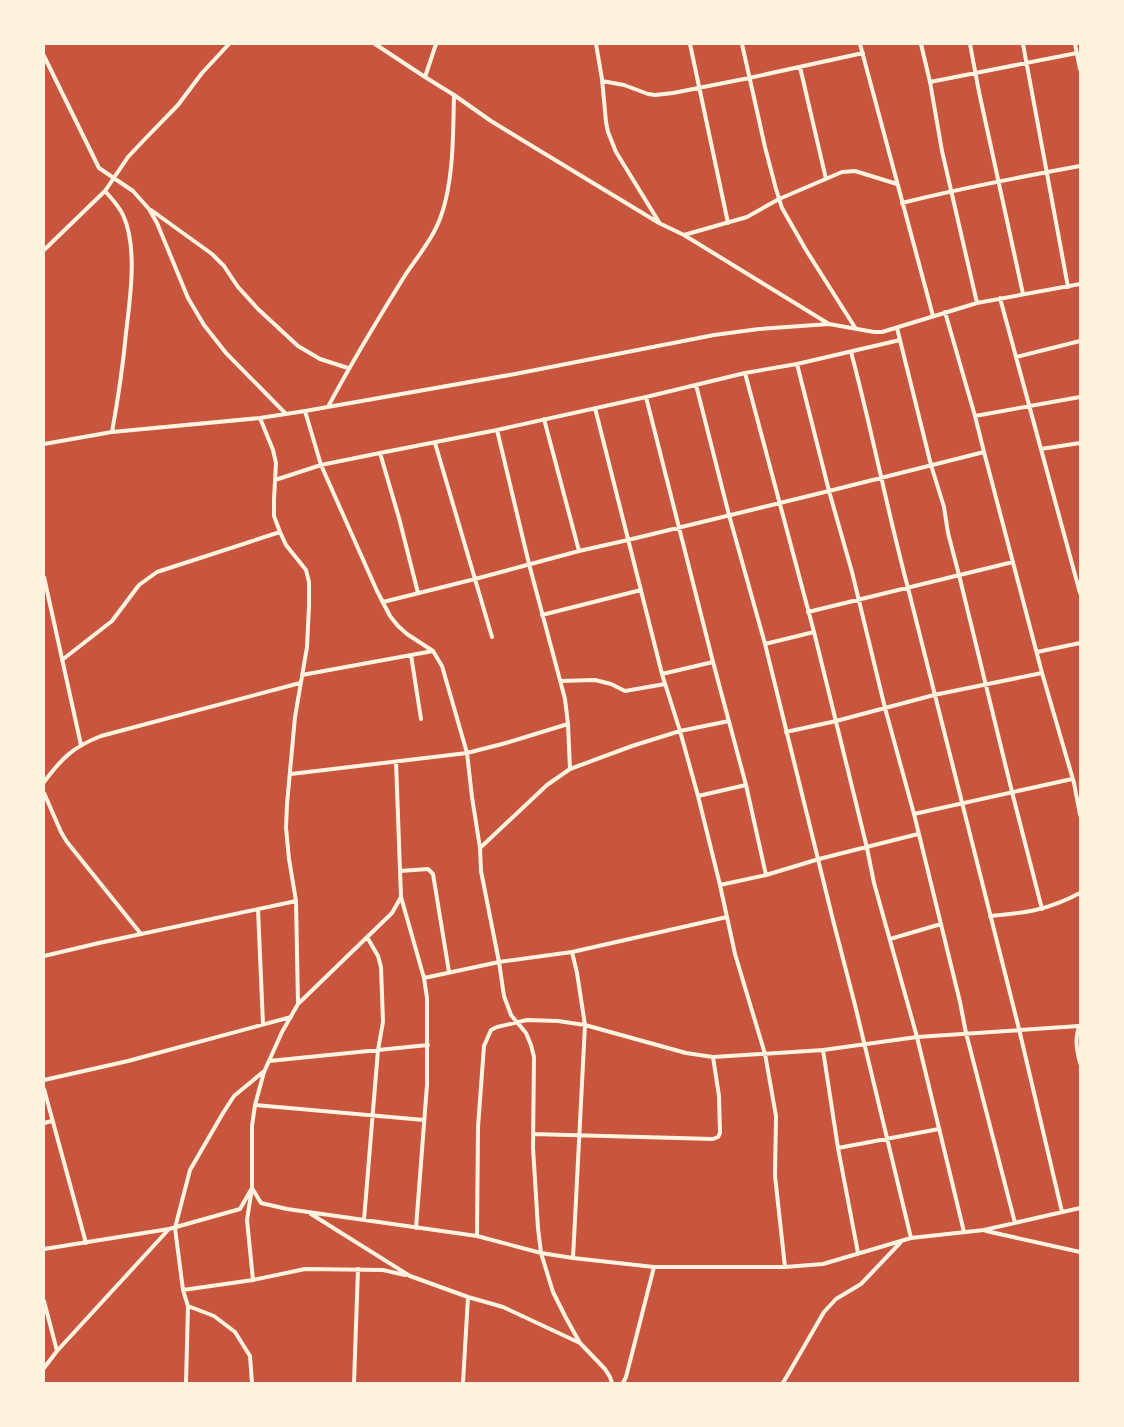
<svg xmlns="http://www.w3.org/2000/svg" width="1124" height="1427" viewBox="0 0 1124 1427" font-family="'Open Sans',sans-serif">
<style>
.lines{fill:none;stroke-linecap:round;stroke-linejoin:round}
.minor{stroke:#fff3e0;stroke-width:4}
</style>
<rect width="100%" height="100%" fill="#c8553d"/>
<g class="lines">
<path class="minor" d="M375 44 425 77 454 95 491 121 532 146 659 223 684 235 829 324
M596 44 602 79 606 122 608 132 616 152 659 222
M690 44 728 223
M742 44 765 147 776 189 782 208 806 250 856 329
M860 44 933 316
M921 44 930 82 942 151 977 303
M970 44 979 92 1023 294
M1023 44 1068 287
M1075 44 1080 69
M44 56 99 168 133 191 149 209 157 223 188 298 204 325 226 353 286 414
M800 67 826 179
M425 77 436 44
M602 81 624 85 648 94 655 95 673 93 749 78 863 53
M930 82 1077 53
M105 191C112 199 119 206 123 215 138 247 130 299 126 333 123 366 118 399 112 432
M902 203C961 188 1020 177 1080 166
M151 210 212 254 224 266 238 287 258 309 298 346 320 359 348 368
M684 235 747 217 779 199 842 172 855 171 897 184
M44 250 105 191 128 157 143 141 178 105 202 73 229 44
M1000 298 1080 593
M945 312 975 416 984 452 1042 673 1074 783 1080 815
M897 328 931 465 944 507 948 533 959 575 1012 792 1042 909
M851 352C872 430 887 510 908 588L1019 1029 1062 1212
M1016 357 1080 341
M797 364 829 491 852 572 885 708 914 814 960 1002 966 1033 1015 1223
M745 373 814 632 867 848 874 883 917 1037 964 1232
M696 385 729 515 765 644 833 920 855 1005 911 1238
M646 397 713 662 746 785 766 875
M329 405C352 362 378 319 404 277 417 257 433 239 441 216 454 180 453 132 454 95
M595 408 662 674 680 731 698 796 720 885 735 954 765 1054 776 1116 775 1176 785 1267
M305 411 321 465 377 591 390 616 398 626 407 634 433 651 442 666 467 753 472 797 480 848 481 871 499 962 504 996 511 1015 526 1033 531 1045 534 1057 533 1148 538 1228 541 1253 553 1292 566 1318 580 1343 605 1369 610 1377 612 1383
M975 416 1080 397
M260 418 273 450 276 463 274 499V516L280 532 286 545 306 570 309 582V606L307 647 295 717 287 804 286 828 289 859 296 901 298 1004
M544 419 579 551
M497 430 529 564 565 699 568 724 570 769
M435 443 492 637
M44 444 112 432 260 418 305 411 515 374 714 335 759 329 829 324 874 332H882L977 303 1080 284
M1041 449 1080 443
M380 453 399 518 418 593
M275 480 321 465 380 453 497 430 646 397 745 373 797 364 900 340
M44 577 81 745
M383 602 475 579 579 551 628 540 829 491 984 452
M808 612 1013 562
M542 615 641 590
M765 644 814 632
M1037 652 1080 643
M411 655 421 719
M62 660 112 621 139 585 157 572 280 532
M662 674 713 662
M302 675 433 651
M560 681 595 680 611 684 625 691 665 684
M786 732 836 721 934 695 1042 673
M396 762 401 897 424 978 427 998V1085L416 1228
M291 774 467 753 506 743 568 724
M44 782C62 758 73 747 101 736L300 683
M44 793 61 832 67 842 141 934
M698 796 746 785
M914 814 1072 779
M480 848 547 785 570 769 632 746 680 731 729 721
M400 871 428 869 433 874 449 972
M720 885 766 875 819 859 918 834
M258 909 263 1024
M990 916C1026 913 1048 910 1080 893
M890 939 941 924
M572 952 577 973 585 1025 573 1258
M44 956 99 943 296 901
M424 978 499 962 572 952 727 917
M1080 1026C1074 1037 1077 1051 1080 1063
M823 1050 838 1148 858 1253
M269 1061 428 1045
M44 1080 128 1061 291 1017
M44 1089 86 1243
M255 1105 424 1120
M44 1123 52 1121
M533 1134 713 1139 718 1137 720 1133 719 1096 713 1057
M838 1148 939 1129
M311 1214 410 1276 468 1297 503 1307 580 1343
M364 1220 378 1050 383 1022 381 967 378 956 367 937
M986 1231 1080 1252
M477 1236 478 1127 484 1046 491 1030 497 1027 527 1020 558 1021 585 1025 686 1053 713 1057 823 1050 917 1037 1079 1026
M44 1249 169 1229 240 1209 252 1188 261 1203 287 1209 477 1236 541 1253 573 1258 654 1267H785L823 1264 911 1238 984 1230 1080 1208
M253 1280 247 1220 252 1188V1126L255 1105 264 1072 282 1032 298 1004 392 913 401 897
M183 1290 253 1280 305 1269 383 1270 405 1275
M44 1301 57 1351
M44 1368 57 1351 169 1229
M186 1383 188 1306
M252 1383 250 1356 235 1332 214 1316 188 1306 183 1290 175 1228 190 1170 223 1113 234 1096 263 1072
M354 1383 358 1269
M463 1383 468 1297
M623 1383 626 1377 654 1267
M783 1383 824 1312 836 1299 861 1284 900 1243"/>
</g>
<rect width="1124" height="1427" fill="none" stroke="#fff3e0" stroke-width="90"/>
</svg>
